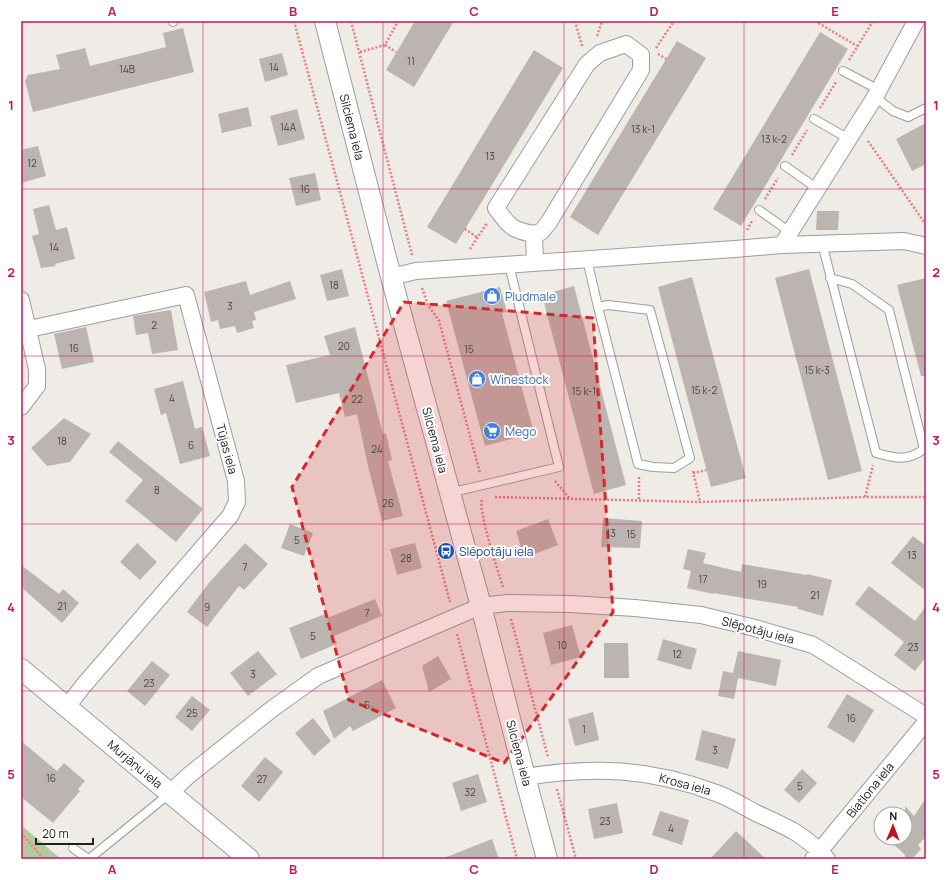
<svg xmlns="http://www.w3.org/2000/svg" width="947" height="880" viewBox="0 0 947 880" font-family="Manrope,sans-serif">
<style>
.forest{fill:#b1caa0}
.building{fill:#bcb4b0}
.lines{fill:none;stroke-linecap:round;stroke-linejoin:round}
.service-casing{stroke:#9d9d9d;stroke-width:10}
.minor-casing{stroke:#9d9d9d;stroke-width:18}
.tertiary-casing{stroke:#9d9d9d;stroke-width:22}
.path{stroke:#ec7b7d;stroke-width:2.5;stroke-dasharray:2 2;stroke-linecap:butt}
.service{stroke:#fff;stroke-width:8}
.minor{stroke:#fff;stroke-width:16}
.tertiary{stroke:#fff;stroke-width:20}
.marked{fill:#d62828;fill-opacity:0.2;stroke:#d62828;stroke-width:3;stroke-dasharray:8 5;stroke-linejoin:round}
.grid{fill:none;stroke:#c2185b;stroke-width:1;stroke-opacity:0.55}
.labels{text-anchor:middle;dominant-baseline:central;stroke-width:4;stroke-linejoin:round;paint-order:stroke}
.number-label{font-size:10px;fill:#474544}
.street-label{font-size:12px;fill:#202020;stroke:#fff}
.shop-label{font-size:12px;fill:#366cbe;stroke:#fff;text-anchor:start}
.transit-label{font-size:12px;fill:#164399;stroke:#fff;text-anchor:start}
.neatline{fill:none;stroke:#c2185b;stroke-width:1.5}
.grid-label{font-size:13px;text-anchor:middle;font-weight:bold;fill:#c2185b}
</style>
<rect width="100%" height="100%" fill="#efece7"/>
<path class="forest" d="M21 825 61 859H21Z"/>
<path class="building" d="M415 21H454L414 87 386 70Z
M183 28 194 72 33 112 25 81 28 75 60 69 56 55 85 48 90 66 166 47 163 33Z
M820 32 848 49 741 226 713 209Z
M677 41 706 58 598 235 570 217Z
M534 50 563 68 456 244 427 227Z
M282 53 288 75 265 82 259 59Z
M248 107 252 126 222 133 218 114Z
M297 109 305 139 278 146 270 116Z
M926 123V164L912 171 896 139Z
M38 146 46 176 21 183V150Z
M315 173 321 200 296 206 289 178Z
M49 205 56 230 67 227 75 259 55 264 56 266 41 268 32 236 39 234 33 209Z
M817 211H839L838 230H816Z
M342 269 349 296 327 301 320 275Z
M809 269 862 471 828 480 775 278Z
M692 277 746 478 711 487 658 287Z
M926 278V376H921L897 285Z
M246 281 250 295 290 281 296 299 254 312 256 320 252 321 254 328 237 333 235 326 220 329 218 320 211 322 204 292Z
M574 286 626 485 594 494 542 295Z
M500 287 507 312 502 313 534 433 485 446 446 301Z
M171 310 178 350 152 354 148 333 136 335 133 316Z
M86 327 94 362 62 369 54 334Z
M355 327 383 434 386 433 392 460 388 461 403 516 382 521 368 466 357 414 345 417 339 393 296 403 286 365 330 355 324 336Z
M183 381 195 429 202 427 210 456 180 464 166 413 161 415 154 389Z
M64 418 91 434 70 462 47 466 31 448Z
M118 441 203 509 176 542 125 501 143 480 109 452Z
M603 518 642 521 640 548 601 547Z
M548 519 558 545 524 558 516 531Z
M290 524 313 533 304 556 281 548Z
M913 536 926 546V591L891 563Z
M137 543 157 562 140 580 120 562Z
M245 543 268 564 244 590 239 586 207 627 187 612 208 584Z
M415 543 422 568 397 575 390 549Z
M688 549 706 553 703 563 741 572 742 564 807 575V574L832 580 823 616 798 609V607L713 593V594L687 588 691 571 683 569Z
M21 565 59 594 63 589 79 603 62 623 21 587Z
M869 586 915 621 926 606V657L915 671 894 655 904 642 855 604Z
M375 599 382 616 334 636 337 644 301 659 289 628 325 614 327 618Z
M572 625 581 657 551 665 543 633Z
M663 639 697 649 691 670 657 660Z
M604 643H628L629 678H604Z
M258 651 277 674 248 696 230 673Z
M738 651 781 660 776 686 738 678 734 699 718 696 723 671 733 673Z
M438 656 451 679 429 692 422 666Z
M152 661 170 675 145 706 127 691Z
M382 680 396 708 353 731 350 726 334 739 323 711Z
M847 694 874 710 854 743 827 727Z
M192 696 210 710 192 731 175 717Z
M593 712 599 740 575 746 568 719Z
M313 718 331 741 314 756 295 733Z
M702 730 736 739 728 769 695 760Z
M21 741 57 771 64 763 85 781 78 789 80 791 53 823 21 797Z
M265 757 283 772 259 802 241 786Z
M802 769 817 783 799 803 784 790Z
M478 774 487 802 461 811 452 783Z
M926 798V837L918 845 921 849 912 859 907 857 905 859V855L887 838H905V806L914 816Z
M617 803 623 833 594 839 588 809Z
M660 811 689 820 682 845 652 835Z
M736 831 766 859H710Z
M492 839 499 859H444V858Z"/>
<g class="lines">
<g class="service-casing">
<path id="service" d="M173 22 174 21
M843 71 879 90
M875 97 893 111 908 117 926 108
M814 119 849 139
M785 166 818 189
M759 210 790 232
M822 243 876 453C895 458 907 462 924 449L889 310 852 284 830 278
M587 259 598 307 638 464 653 467 674 468 690 458 650 310 608 305 598 307
M449 493 559 467 509 265
M73 848 88 859
M89 859 169 794"/>
</g>
<g class="minor-casing">
<path id="minor" d="M534 234 541 232 549 222 641 70V55L626 44 600 53 587 64 496 208C509 226 511 230 534 234L535 263
M782 245 875 97 916 21
M391 277 416 271 735 249 782 245 904 241 926 246
M21 300 37 369V386L21 407
M29 329 186 295 236 481 237 502 230 516 83 686 67 707
M525 777C593 766 650 768 716 793 730 798 743 806 756 813 769 819 783 825 795 832 806 839 818 849 827 859
M170 793 188 776 272 709 318 676 481 606 507 603 570 604 635 608 701 615 755 628 813 645 926 716
M813 859 926 722"/>
</g>
<g class="tertiary-casing">
<path id="tertiary" d="M325 21 391 277 481 606 525 777 547 859
M21 669 249 859"/>
</g>
<path class="path" d="M294 21 450 602
M351 21 412 255
M575 21 582 46
M815 21 857 46
M597 36 602 21
M385 45 396 52
M656 48 674 21
M360 52 385 45 398 21
M658 54 666 59
M849 60 873 21
M820 108 836 82
M868 141 926 225
M792 155 807 130
M765 199 778 178
M465 229 478 238
M747 230 752 221
M470 249 487 223
M422 288 428 305 439 321 480 473
M693 471 700 502
M693 473 706 470
M639 477V501
M555 481 570 499
M495 497 700 502 865 497H926
M865 497 873 465
M482 500C478 510 498 572 503 587
M511 619 548 757
M457 634 517 859
M557 789 576 859
M21 833 44 859"/>
<use href="#service" class="service"/>
<use href="#minor" class="minor"/>
<use href="#tertiary" class="tertiary"/>
</g>
<path class="marked" d="M404 302 593 318 613 612 504 763 349 700 292 487Z"/>
<path class="grid" d="M203 21V859M383 21V859M564 21V859M744 21V859M21 189H926M21 356H926M21 524H926M21 691H926"/>
<defs>
<g id="shop-disc" transform="scale(0.9)"><circle r="9.5" fill="#3f7fe0" stroke="#fff"/><path d="M-5-2.5h2.3a2.7 3.5 0 0 1 5.4 0H5L5.5 6h-11ZM-1.5-2.5h3a1.5 2.3 0 0 0-3 0Z" fill="#fff"/></g>
<g id="supermarket-disc" transform="scale(0.9)"><circle r="9.5" fill="#3f7fe0" stroke="#fff"/><path d="M-6-5.5h2.5l.6 2H6L4.5 2H-2.5L-4.4-4H-6ZM-1.5 3.2a1.3 1.3 0 1 0 .1 0ZM3 3.2a1.3 1.3 0 1 0 .1 0Z" fill="#fff"/></g>
<g id="bus-disc" transform="scale(0.9)"><circle r="9.5" fill="#1a4fb4" stroke="#fff"/><path d="M-5-6H5V4H4V6H2V4H-2V6H-4V4H-5ZM-3.5-4V0h7V-4ZM-3.5 1.2v1.5H-2V1.2ZM2 1.2v1.5H3.5V1.2Z" fill="#fff"/></g>
</defs>
<g fill-rule="evenodd">
<use href="#shop-disc" x="492" y="296"/>
<use href="#shop-disc" x="477" y="379"/>
<use href="#supermarket-disc" x="492" y="431"/>
<use href="#bus-disc" x="446" y="551"/>
</g>
<g class="labels">
<g class="number-label">
<text x="411" y="61">11</text>
<text x="274" y="67">14</text>
<text x="127" y="69">14B</text>
<text x="288" y="127">14A</text>
<text x="643" y="129">13 k-1</text>
<text x="774" y="139">13 k-2</text>
<text x="490" y="156">13</text>
<text x="32" y="163">12</text>
<text x="305" y="189">16</text>
<text x="54" y="247">14</text>
<text x="334" y="285">18</text>
<text x="230" y="306">3</text>
<text x="154" y="325">2</text>
<text x="344" y="346">20</text>
<text x="74" y="348">16</text>
<text x="469" y="349">15</text>
<text x="817" y="370">15 k-3</text>
<text x="704" y="390">15 k-2</text>
<text x="584" y="391">15 k-1</text>
<text x="172" y="398">4</text>
<text x="357" y="399">22</text>
<text x="62" y="441">18</text>
<text x="191" y="445">6</text>
<text x="377" y="449">24</text>
<text x="157" y="490">8</text>
<text x="388" y="503">26</text>
<text x="611" y="533">13</text>
<text x="631" y="534">15</text>
<text x="297" y="540">5</text>
<text x="912" y="555">13</text>
<text x="406" y="558">28</text>
<text x="245" y="567">7</text>
<text x="703" y="579">17</text>
<text x="762" y="584">19</text>
<text x="815" y="595">21</text>
<text x="62" y="606">21</text>
<text x="207" y="607">9</text>
<text x="367" y="613">7</text>
<text x="313" y="636">5</text>
<text x="562" y="645">10</text>
<text x="913" y="647">23</text>
<text x="677" y="654">12</text>
<text x="253" y="674">3</text>
<text x="149" y="683">23</text>
<text x="367" y="705">6</text>
<text x="192" y="713">25</text>
<text x="851" y="718">16</text>
<text x="584" y="729">1</text>
<text x="715" y="750">3</text>
<text x="51" y="778">16</text>
<text x="262" y="779">27</text>
<text x="800" y="786">5</text>
<text x="470" y="792">32</text>
<text x="605" y="821">23</text>
<text x="671" y="828">4</text>
</g>
<g class="street-label">
<text transform="translate(352 127) rotate(76)">Silciema iela</text>
<text transform="translate(435 440) rotate(75)">Silciema iela</text>
<text transform="translate(227 449) rotate(75)">Tūjas iela</text>
<text transform="translate(758 630) rotate(15)">Slēpotāju iela</text>
<text transform="translate(519 753) rotate(75)">Silciema iela</text>
<text transform="translate(135 764) rotate(40)">Murjāņu iela</text>
<text transform="translate(685 784) rotate(15)">Krosa iela</text>
<text transform="translate(870 790) rotate(-51)">Biatlona iela</text>
</g>
<g class="shop-label">
<text x="505" y="296">Pludmale</text>
<text x="490" y="379">Winestock</text>
<text x="505" y="431">Mego</text>
</g>
<g class="transit-label">
<text x="459" y="551">Slēpotāju iela</text>
</g>
</g>
<rect width="947" height="880" fill="none" stroke="#ffffff" stroke-width="44"/>
<g transform="translate(893 826) rotate(1)"><circle r="19" fill="#ffffff" stroke="#a6a6a6"/>
<path d="M0-3L7 15L0 10L-7 15Z" fill="#bb1428"/>
<text y="-6" font-size="11" font-weight="bold" text-anchor="middle" fill="#202020">N</text>
</g>
<path d="M36 838v6h57v-6" fill="none" stroke="#202020" stroke-width="2"/>
<text x="42" y="838" font-size="12" fill="#202020" stroke="#ffffff" stroke-width="3" paint-order="stroke">20 m</text>
<rect x="22" y="22" width="903" height="836" class="neatline"/>
<g class="grid-label">
<text x="112" y="16">A</text>
<text x="293" y="16">B</text>
<text x="474" y="16">C</text>
<text x="654" y="16">D</text>
<text x="835" y="16">E</text>
<text x="11" y="110">1</text>
<text x="936" y="110">1</text>
<text x="11" y="277">2</text>
<text x="936" y="277">2</text>
<text x="11" y="445">3</text>
<text x="936" y="445">3</text>
<text x="11" y="612">4</text>
<text x="936" y="612">4</text>
<text x="11" y="779">5</text>
<text x="936" y="779">5</text>
<text x="112" y="874">A</text>
<text x="293" y="874">B</text>
<text x="474" y="874">C</text>
<text x="654" y="874">D</text>
<text x="835" y="874">E</text>
</g>
</svg>
